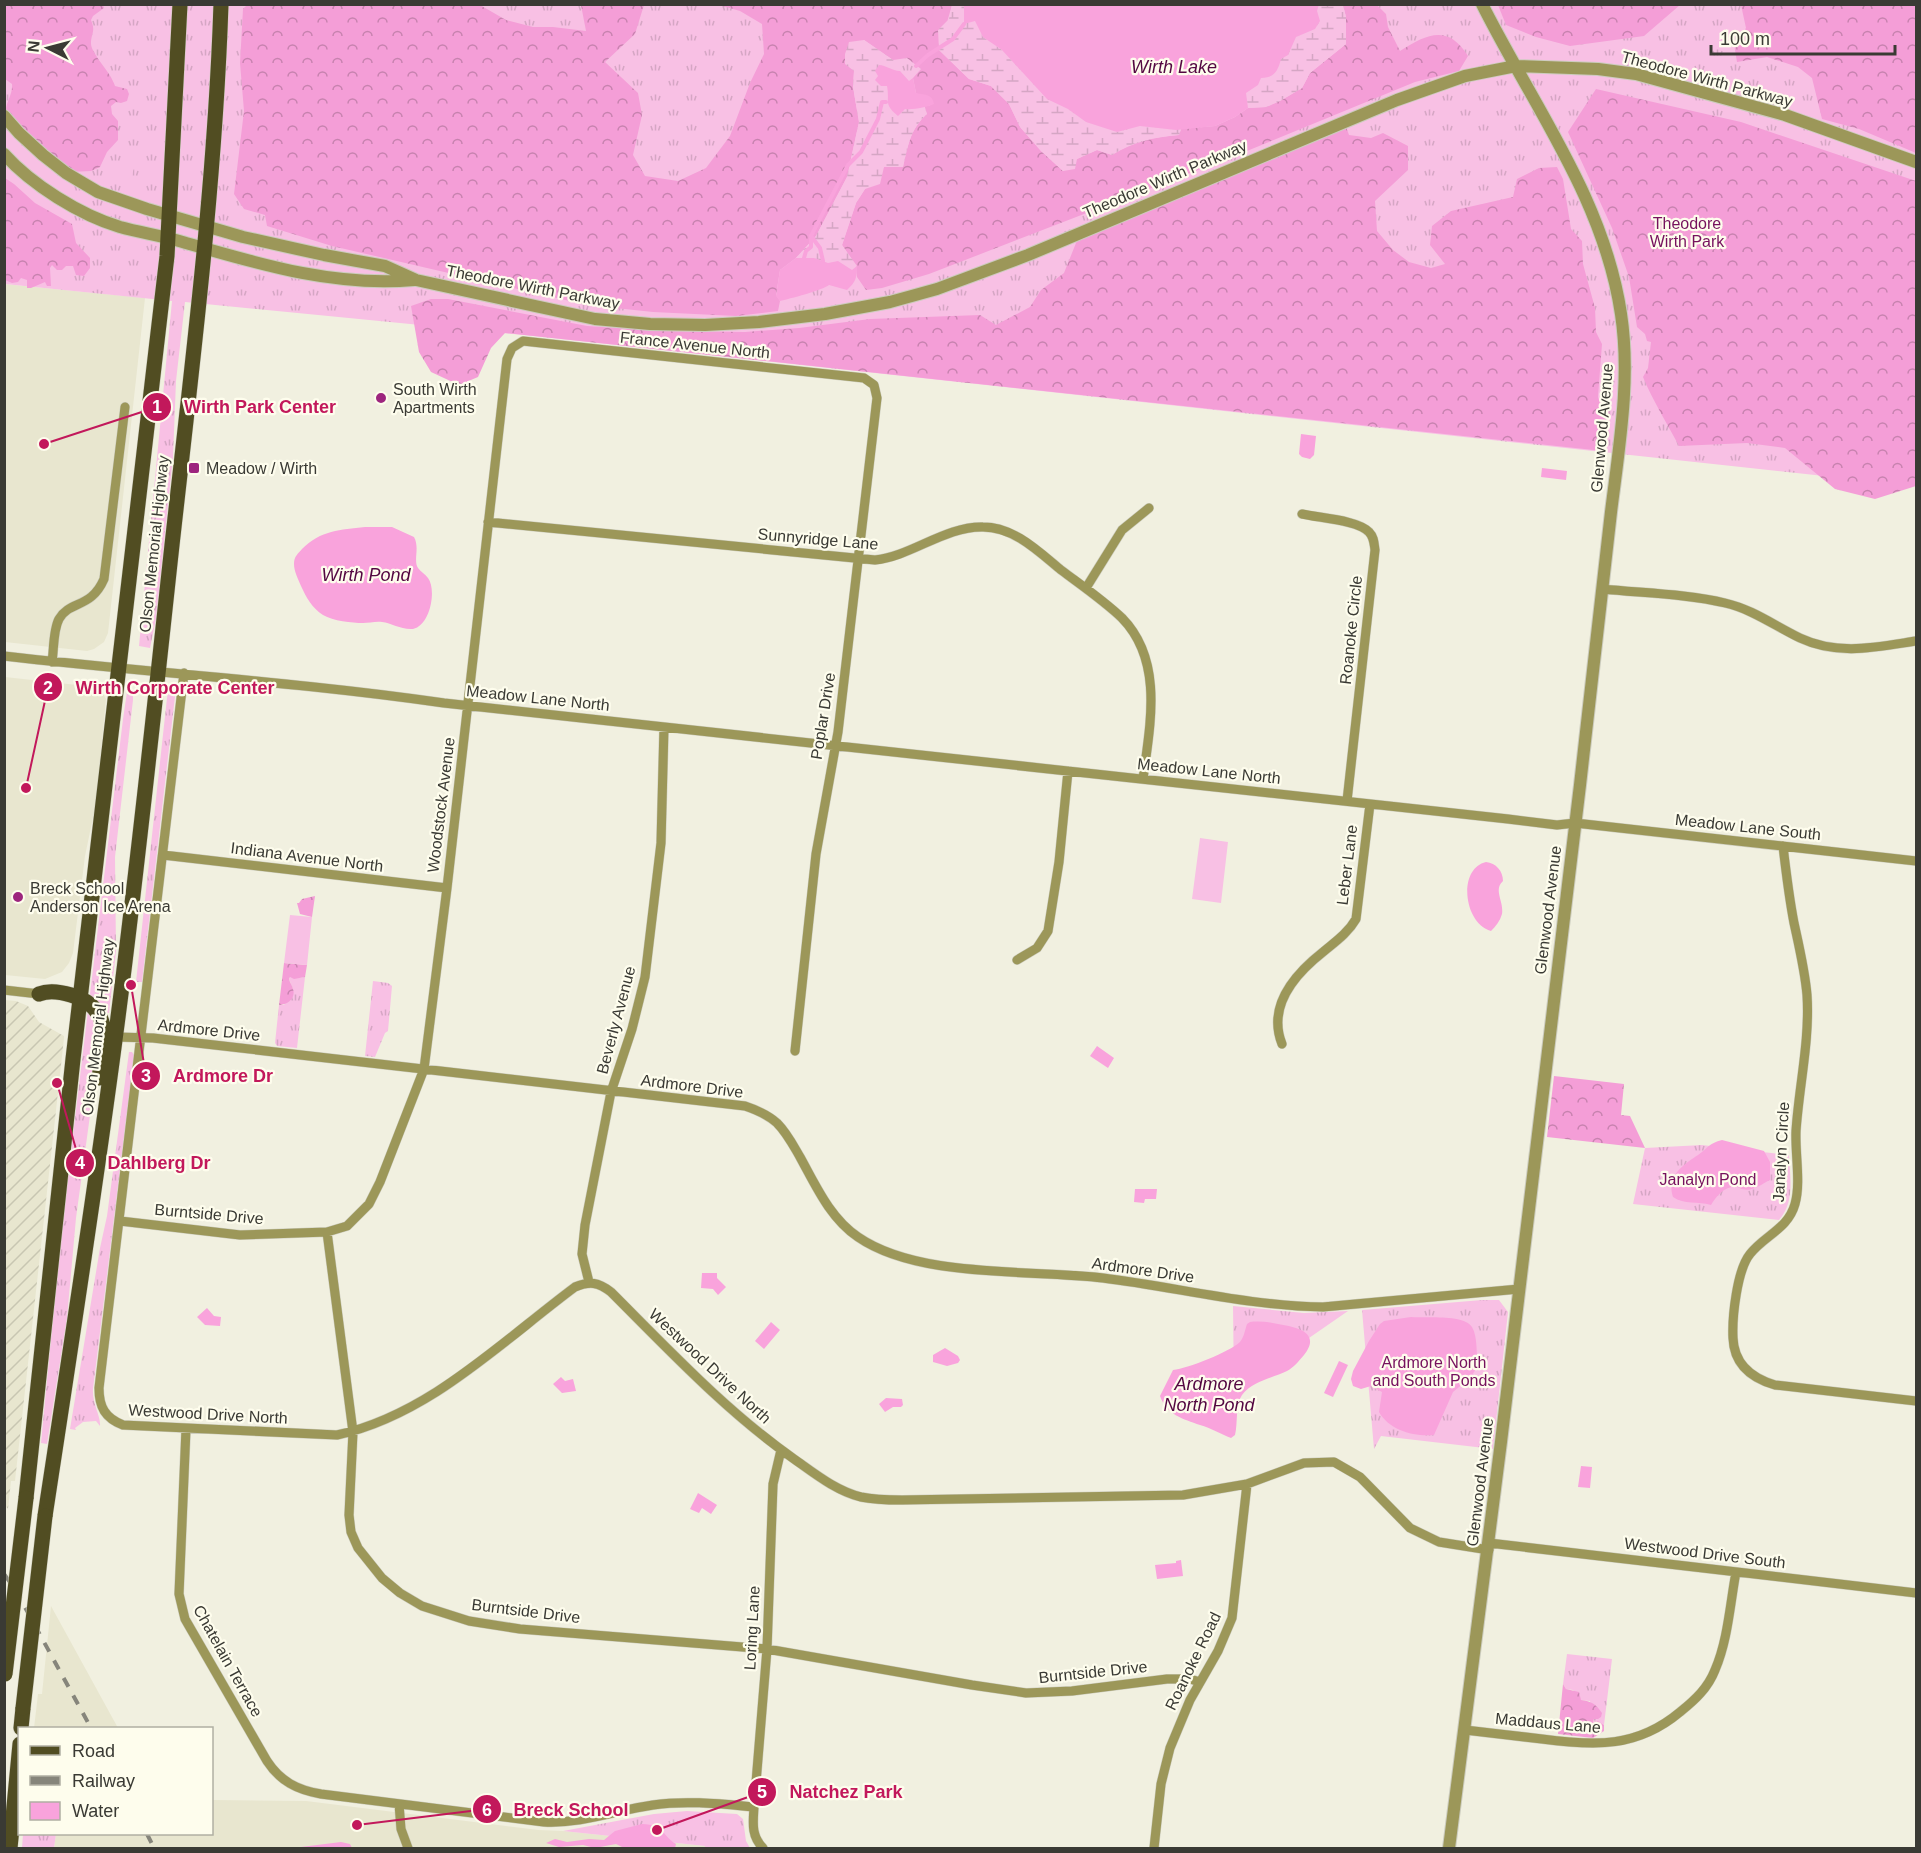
<svg xmlns="http://www.w3.org/2000/svg" width="1921" height="1853" viewBox="0 0 1921 1853" font-family="Helvetica,sans-serif">
<style>
.built{fill:#e8e6cf}
.industrial{fill:url(#industrial-furrows)}
.grass{fill:url(#grass-tufts)}
.forest{fill:url(#forest-crowns)}
.wetland{fill:url(#wetland-marsh)}
.garden{fill:#f8c0e4}
.water{fill:#f9a3dc}
.lines{fill:none;stroke-linecap:round;stroke-linejoin:round}
.stream{stroke:#f9a3dc;stroke-width:4}
.minor-casing{stroke:#ccccbe;stroke-width:10}
.tertiary-casing{stroke:#ccccbe;stroke-width:14}
.primary-casing{stroke:#ccccbe;stroke-width:16}
.minor{stroke:#9c9759;stroke-width:9}
.tertiary{stroke:#9c9759;stroke-width:12}
.primary{stroke:#514d22;stroke-width:15}
.rail{stroke:#86857b;stroke-width:4;stroke-dasharray:10 10;stroke-linecap:butt}
.primary-bridge-casing{stroke:#ccccbe;stroke-width:16;stroke-linecap:butt}
.primary-bridge{stroke:#514d22;stroke-width:15}
.poi-dot{fill:#9d257e;stroke:#fefded;stroke-width:2}
.labels{text-anchor:middle;dominant-baseline:central;stroke-width:4.5;stroke-linejoin:round;paint-order:stroke}
.street-label{font-size:16px;fill:#3a3a34;stroke:#fefded}
.park-label{font-size:16px;fill:#76115e;stroke:#fefded}
.poi-label{font-size:16px;fill:#3a3a34;stroke:#fefded;text-anchor:start}
.water-label{font-size:18px;font-style:italic;fill:#540742;stroke:#fefded}
.leader{fill:none;stroke:#c2185b;stroke-width:2}
.callout-dot{fill:#c2185b;stroke:#fefded;stroke-width:2}
.mark-label{font-size:18px;text-anchor:middle;font-weight:bold;fill:#fff}
.callout-label{font-size:18px;text-anchor:middle;font-weight:bold;fill:#c2185b;stroke:#fefded;stroke-width:4.5;stroke-linejoin:round;paint-order:stroke}
</style>
<defs>
<pattern id="industrial-furrows" width="10" height="10" patternUnits="userSpaceOnUse" patternTransform="scale(1.5)"><rect width="10" height="10" fill="#e8e6cf"/><path d="M-1 1l2-2M0 10L10 0M9 11l2-2" fill="none" stroke="#c8c6b2"/></pattern>
<pattern id="grass-tufts" width="24" height="20" patternUnits="userSpaceOnUse" patternTransform="scale(1.5)"><rect width="24" height="20" fill="#f8c0e4"/><path d="M3 7l-1-3M5 7V3M7 7l1-3M15 17l-1-3M17 17v-4M19 17l1-3" fill="none" stroke="#d5a6c4"/></pattern>
<pattern id="forest-crowns" width="20" height="18" patternUnits="userSpaceOnUse" patternTransform="scale(1.5)"><rect width="20" height="18" fill="#f49ed7"/><path d="M2 6a3 3 0 1 1 6 0M12 15a3 3 0 1 1 6 0" fill="none" stroke="#c782af"/></pattern>
<pattern id="wetland-marsh" width="20" height="14" patternUnits="userSpaceOnUse" patternTransform="scale(1.5)"><rect width="20" height="14" fill="#f8c0e4"/><path d="M1 5h8M5 5V1M11 12h8M15 12V8" fill="none" stroke="#d5a6c4"/></pattern>
</defs>
<rect width="100%" height="100%" fill="#f1f0e0"/>
<path class="built" d="M4 284 145 298 108 633 104 642 94 649 87 651 5 642Z
M5 677 95 687 102 692 106 699 96 803 85 856 73 953 69 963 62 972 45 979 5 975Z
M51 1606 118 1728H34L38 1694H42Z
M212 1800 306 1801 538 1830 563 1831 705 1846V1848H54L56 1834H212Z"/>
<path class="industrial" d="M5 1000 16 1001 28 1006 39 1022 64 1036V1038L15 1481H11L8 1509 4 1504Z"/>
<path class="grass" d="M5 5H1916V486L524 335 185 302 176 381 173 457 156 619 150 648 139 646 172 301 5 284Z
M175 684 176 688 142 982H136L167 698 168 692 173 693Z
M130 691 133 693V700L115 857 116 951 109 1013H105L90 994 123 719 127 692Z
M291 976 299 978 305 977 297 1048 277 1046 275 1043 279 1005H284L293 989 289 979Z
M373 981 388 983 392 986 388 1031 385 1033 375 1057 365 1056Z
M88 1010 91 1012 100 1042 76 1218 67 1318 47 1444 41 1443 60 1244Z
M129 1052H132L134 1055 93 1389C92 1404 101 1416 100 1426L96 1421 83 1422 75 1428 76 1430 70 1429 100 1248 107 1216Z
M1702 1145 1789 1155C1790 1178 1795 1202 1779 1220L1633 1204 1645 1148Z
M1482 1300H1499L1508 1312 1493 1449 1381 1436 1374 1449 1362 1310Z
M1233 1306 1304 1313 1348 1311 1234 1390Z
M1567 1654 1612 1659 1604 1725 1598 1721 1593 1722 1594 1719 1590 1701 1581 1700 1573 1690 1566 1689 1563 1684Z
M687 1811 737 1814 743 1819 746 1841 750 1848H705V1846L563 1831 654 1814Z
M23 1834H56L54 1848H22Z"/>
<path class="forest" d="M5 5H103L104 8 93 16 91 20C96 32 91 33 91 44 92 55 111 72 115 86L127 89 129 94 127 101 121 103 116 102 111 106 112 114 118 121V140L107 152 100 167 91 171 70 172 44 151 6 111C6 101 13 94 12 84L5 79Z
M247 5H480L506 20 533 27H553L586 31 581 5H644L635 34 605 62 638 93 642 115 633 155 645 176 678 181 706 168 730 136 750 83 764 54 762 24 740 11 719 5H952L939 50 969 79 991 86 1009 104 1020 127 1041 151 1063 171 1077 159 1097 150 1112 155C1133 142 1154 137 1179 135L1181 129 1215 126 1235 117 1248 108 1266 107 1280 101 1302 88 1310 73 1346 44V17L1343 5H1377L1386 14 1388 27 1400 51C1427 34 1448 24 1468 56L1459 71 1415 82 1242 153 929 274 882 288 866 290 857 277 856 266 842 245 856 203 865 189 884 167H903C908 146 910 129 927 114L924 105 930 106 916 93 913 78 921 69 907 58 893 60 864 40 854 71 853 87 859 122 847 177 816 236 796 258 780 270 776 295 780 301 778 311 736 316 653 312 587 305 332 246 267 226 265 215 244 209 234 194 244 111 240 63 243 9Z
M1498 5H1680L1644 36 1570 46 1536 37 1506 25Z
M1741 5H1916V153L1859 129 1822 119 1812 78 1798 67 1767 57 1737 62 1734 44 1746 28Z
M1596 89 1741 122 1916 181V486L1875 499 1835 489 1785 448 1747 443 1679 446C1667 423 1653 401 1643 377L1648 368 1651 342 1647 341 1645 334 1637 327 1629 277 1612 228 1568 132Z
M1344 121 1349 135 1371 138 1383 133 1408 146V170L1375 201 1377 231 1393 250 1409 262 1431 268 1445 264 1430 245 1432 226 1451 211 1513 197 1517 179 1539 168 1557 167 1563 179 1571 229 1582 241 1583 264 1595 308 1596 332 1602 344 1598 397 1604 416 1606 417 1603 451 505 333 491 348 478 377 459 385 431 372 419 352 411 306 431 299H448L587 326 663 331 745 332 799 328 870 319 980 315 996 325 1030 307 1041 290 1064 273 1080 233Z
M5 178 14 184 35 203 72 224 76 243 90 258V268L84 276 76 275 73 266H66L62 270H57L52 265 50 268 51 286H47L45 282 31 288H27V280L21 278 18 282 12 283 5 280Z
M315 896 312 917 300 914 297 903H299L302 899Z
M284 963 307 965 305 977 294 979 290 977 289 979C290 983 292 985 293 989 296 998 288 1005 279 1005Z
M1554 1076 1624 1084 1621 1115 1630 1116 1645 1148 1547 1137Z
M1563 1684 1566 1689 1579 1692 1581 1700C1591 1701 1596 1704 1602 1713L1601 1717 1598 1719H1594L1593 1722 1598 1721 1604 1725V1731L1593 1738 1558 1734Z"/>
<path class="wetland" d="M952 5H964V23L975 21 983 37 1002 50 1047 99 1068 109 1086 122 1117 132 1140 126 1181 129 1179 135C1154 137 1133 141 1112 155L1097 150 1077 159 1075 169 1063 171 1041 151 1020 127 1009 104 991 86 969 79 939 50 938 30 949 19Z
M1319 5H1343L1346 17V44L1310 73 1302 88 1280 101 1266 107 1248 108 1246 93 1258 85 1261 78 1281 58 1288 55 1296 37 1315 29 1320 21 1317 11Z
M864 40 893 60 900 71H892L887 85 886 102C902 108 908 113 924 105L927 114C910 129 908 146 903 167H884L880 184 865 189 856 203 842 245 857 266 853 270 838 261 828 263 814 258H796L816 236 847 177 859 122 853 87 854 71 845 64V54L849 42Z"/>
<path class="garden" d="M128 163 134 166 132 177 125 181H117L112 177V172Z
M1200 838 1228 842 1221 903 1192 899Z
M290 915 312 917 307 965 284 963Z"/>
<path class="water" d="M1319 4 1317 11 1320 21 1315 29 1296 37 1288 55 1281 59C1278 71 1274 78 1261 78L1258 85 1246 93 1248 108 1235 117 1215 126 1176 130 1140 126 1117 132 1086 122 1068 109 1047 99 1002 50 983 37 975 21 964 24V5Z
M879 65C886 65 892 71 900 71L909 81 913 78 916 93C926 95 932 94 934 104 928 107 913 110 905 109L898 116C883 104 890 102 887 86H881L875 80 878 76 875 71Z
M796 258H814L828 263 838 261 852 270 857 266C857 277 856 282 847 290L829 285C823 290 789 299 780 301L776 296 780 270Z
M1301 434 1316 436 1314 455 1310 459 1302 457 1299 454Z
M1542 468 1567 471 1566 480 1541 477Z
M365 527H392L414 537C420 548 413 560 418 568 421 572 425 574 428 578 437 590 430 626 413 629 401 630 392 623 382 622 376 621 369 623 363 623 352 623 333 621 323 615 312 608 306 597 301 586 298 579 294 571 294 564 294 556 298 554 302 549 321 530 340 530 365 527Z
M1486 862C1496 863 1503 871 1503 881 1493 890 1504 901 1502 914 1500 921 1496 926 1491 931 1464 924 1457 869 1486 862Z
M1097 1046 1114 1058 1108 1068 1090 1056Z
M1722 1140 1764 1151 1770 1162V1180C1758 1186 1749 1195 1736 1186 1723 1188 1718 1194 1711 1205 1698 1201 1684 1205 1673 1197 1666 1176 1683 1165 1698 1155 1708 1148 1709 1143 1722 1140Z
M1135 1189H1157L1156 1199H1145L1144 1203 1134 1202Z
M702 1273H717V1278L726 1287 718 1295 713 1289 701 1288Z
M207 1308 214 1316 221 1317 220 1326 205 1325 197 1317Z
M1411 1317C1426 1318 1464 1314 1472 1327 1478 1337 1476 1355 1478 1366L1470 1378 1453 1392 1434 1435C1414 1437 1389 1430 1379 1412L1382 1392 1371 1386 1361 1389 1353 1386 1351 1379 1353 1371 1369 1341 1380 1324 1384 1321Z
M771 1322 780 1330 764 1349 755 1341Z
M1250 1322C1259 1321 1269 1322 1278 1324 1296 1327 1322 1332 1304 1355 1299 1361 1293 1368 1287 1371 1273 1378 1252 1381 1242 1395 1235 1405 1238 1423 1235 1435L1231 1438C1221 1434 1211 1428 1200 1425 1183 1419 1167 1415 1160 1396L1173 1370C1189 1368 1229 1352 1240 1342 1244 1337 1245 1330 1247 1324Z
M945 1348 958 1356 960 1360 958 1363 947 1366 933 1362V1355Z
M1339 1361 1348 1365 1333 1397 1324 1393Z
M561 1377 565 1381 573 1379 576 1391 562 1393 553 1384Z
M886 1398 902 1399 903 1405 901 1407H893L885 1412 879 1404Z
M1581 1466 1592 1467 1590 1488 1578 1487Z
M698 1493 717 1505 711 1514 702 1508 699 1513 690 1509Z
M1181 1560 1183 1576 1157 1579 1155 1565 1176 1563V1561Z
M642 1824C666 1825 660 1834 676 1844L675 1848H624L616 1844 595 1848 583 1845 559 1847 546 1843 555 1839 567 1842 589 1839 604 1840 615 1831Z
M341 1842 350 1844 352 1848H293Z"/>
<g class="lines">
<path class="stream" d="M916 66 928 55 953 39 964 24
M804 258 806 251 811 247V238
M823 261 820 248 811 236 848 165 861 152 878 119 882 102H886"/>
<g class="minor-casing">
<path id="minor" d="M1302 514C1319 518 1358 520 1369 532 1374 537 1374 543 1375 550L1347 801
M488 522 875 560C912 556 945 526 983 527 1014 527 1038 551 1061 570 1081 585 1103 600 1122 618 1164 661 1150 725 1143 779
M1086 588 1122 530 1149 508
M1603 589C1641 593 1688 594 1725 603 1752 609 1775 626 1800 638 1838 656 1877 647 1916 641
M4 656C151 673 298 682 444 703L1508 819 1557 825 1575 823 1916 861
M52 662C54 649 53 630 59 619 70 600 91 609 104 579L125 407
M184 673 99 1388C99 1407 105 1418 123 1425L337 1435C429 1415 501 1342 575 1287 590 1281 598 1282 611 1292 670 1351 726 1411 794 1459 814 1473 836 1491 861 1497 875 1500 888 1500 902 1500L1183 1495 1247 1484 1304 1463 1334 1462 1360 1477 1410 1528 1439 1542 1489 1550
M1783 846C1786 872 1789 897 1794 923 1799 946 1805 971 1807 995 1810 1040 1799 1086 1796 1131 1795 1154 1801 1183 1795 1204 1788 1229 1765 1235 1750 1254 1737 1270 1732 1317 1733 1338 1734 1364 1751 1378 1775 1385L1916 1401
M163 855 447 888
M1017 960 1037 948 1048 931 1059 862 1068 771
M4 990 39 994
M116 1037 153 1038 745 1106C757 1110 768 1115 777 1123 787 1133 793 1145 800 1157 816 1186 830 1218 858 1237 919 1279 1031 1269 1103 1278 1176 1287 1249 1306 1323 1307L1519 1289
M1282 1044C1267 1006 1295 974 1323 952 1335 942 1348 933 1356 919L1370 804
M120 1221 240 1235 327 1232 347 1226 369 1204 380 1182 424 1069 447 888 507 359 512 348 523 341 855 377 864 378 874 385 877 398 838 732 816 854 795 1051
M327 1232 353 1432 349 1515 351 1532 358 1548 382 1578 400 1593 422 1606 469 1621 520 1629 767 1649 972 1685 1026 1693 1072 1691 1167 1679H1190L1200 1682
M589 1282 582 1254 585 1225 611 1092 632 1029 645 977 661 843 664 727
M186 1429 179 1594 185 1619 267 1761C280 1781 297 1790 321 1794L544 1822C582 1824 617 1810 653 1805 686 1800 721 1804 754 1807 753 1823 751 1836 763 1848
M1489 1543 1916 1593
M1465 1730C1491 1733 1516 1736 1542 1739 1595 1746 1637 1748 1680 1712 1695 1700 1708 1688 1715 1670 1728 1640 1730 1604 1736 1572
M399 1804 401 1829 408 1848
M754 1807 767 1649 773 1484 781 1450
M1154 1848 1161 1784 1170 1748 1190 1700 1218 1651 1232 1618 1247 1484"/>
</g>
<g class="tertiary-casing">
<path id="tertiary" d="M4 116 19 133 43 155 66 173 98 192 147 209 243 237 324 255 385 266 416 280 595 319 650 324 705 325 759 322 825 314 890 302 937 289 1028 255 1397 100 1465 76 1516 66 1598 69 1636 74 1785 115 1916 162
M4 154C32 185 80 215 120 227 142 233 164 236 186 243 262 265 335 287 414 280
M1449 1848C1496 1494 1538 1140 1580 785 1590 694 1601 603 1611 512 1619 447 1631 379 1621 314 1604 199 1533 106 1482 4"/>
</g>
<g class="primary-casing">
<path id="primary" d="M39 994C49 990 61 992 71 995 115 1008 104 1044 99 1078
M26 1498 73 1059 167 256 180 4
M45 1516C69 1358 94 1199 115 1040 137 875 154 710 172 545 192 365 215 186 221 4
M21 1728 23 1708
M10 1848 20 1744"/>
</g>
<use href="#minor" class="minor"/>
<use href="#tertiary" class="tertiary"/>
<use href="#primary" class="primary"/>
<path class="rail" d="M4 1574 15 1589 91 1728
M147 1834 154 1848"/>
<g class="primary-bridge-casing">
<path id="primary-bridge" d="M5 1674 26 1498
M23 1708 45 1516"/>
</g>
<use href="#primary-bridge" class="primary-bridge"/>
</g>
<g class="poi-dot">
<circle cx="381" cy="398" r="6"/>
<rect x="188" y="462" width="12" height="12" rx="3"/>
<circle cx="18" cy="897" r="6"/>
</g>
<g class="labels">
<g class="street-label">
<text transform="translate(1707 79) rotate(15)">Theodore Wirth Parkway</text>
<text transform="translate(1165 179) rotate(-23)">Theodore Wirth Parkway</text>
<text transform="translate(533 287) rotate(11)">Theodore Wirth Parkway</text>
<text transform="translate(695 345) rotate(6)">France Avenue North</text>
<text transform="translate(1602 428) rotate(-85)">Glenwood Avenue</text>
<text transform="translate(818 539) rotate(5)">Sunnyridge Lane</text>
<text transform="translate(154 544) rotate(-84)">Olson Memorial Highway</text>
<text transform="translate(1351 630) rotate(-84)">Roanoke Circle</text>
<text transform="translate(538 698) rotate(6)">Meadow Lane North</text>
<text transform="translate(823 716) rotate(-81)">Poplar Drive</text>
<text transform="translate(1209 771) rotate(6)">Meadow Lane North</text>
<text transform="translate(441 805) rotate(-83)">Woodstock Avenue</text>
<text transform="translate(1748 827) rotate(6)">Meadow Lane South</text>
<text transform="translate(307 857) rotate(7)">Indiana Avenue North</text>
<text transform="translate(1347 865) rotate(-83)">Leber Lane</text>
<text transform="translate(1548 910) rotate(-83)">Glenwood Avenue</text>
<text transform="translate(616 1020) rotate(-75)">Beverly Avenue</text>
<text transform="translate(98 1027) rotate(-83)">Olson Memorial Highway</text>
<text transform="translate(209 1030) rotate(6)">Ardmore Drive</text>
<text transform="translate(692 1086) rotate(7)">Ardmore Drive</text>
<text transform="translate(1781 1152) rotate(-87)">Janalyn Circle</text>
<text transform="translate(209 1214) rotate(5)">Burntside Drive</text>
<text transform="translate(1143 1270) rotate(8)">Ardmore Drive</text>
<text transform="translate(710 1366) rotate(43)">Westwood Drive North</text>
<text transform="translate(208 1414) rotate(3)">Westwood Drive North</text>
<text transform="translate(1480 1482) rotate(-83)">Glenwood Avenue</text>
<text transform="translate(1705 1553) rotate(7)">Westwood Drive South</text>
<text transform="translate(526 1611) rotate(7)">Burntside Drive</text>
<text transform="translate(752 1628) rotate(-87)">Loring Lane</text>
<text transform="translate(228 1661) rotate(61)">Chatelain Terrace</text>
<text transform="translate(1193 1661) rotate(-64)">Roanoke Road</text>
<text transform="translate(1093 1672) rotate(-6)">Burntside Drive</text>
<text transform="translate(1548 1723) rotate(5)">Maddaus Lane</text>
</g>
<g class="park-label">
<text x="1687" y="223">Theodore<tspan x="1687" dy="18">Wirth Park</tspan></text>
<text x="1708" y="1179">Janalyn Pond</text>
<text x="1434" y="1362">Ardmore North<tspan x="1434" dy="18">and South Ponds</tspan></text>
</g>
<g class="poi-label">
<text x="393" y="389">South Wirth<tspan x="393" dy="18">Apartments</tspan></text>
<text x="206" y="468">Meadow / Wirth</text>
<text x="30" y="888">Breck School<tspan x="30" dy="18">Anderson Ice Arena</tspan></text>
</g>
<g class="water-label">
<text x="1174" y="67">Wirth Lake</text>
<text x="366" y="575">Wirth Pond</text>
<text x="1209" y="1384">Ardmore<tspan x="1209" dy="21">North Pond</tspan></text>
</g>
</g>
<path class="leader" d="M44 444L157 407M26 788L48 687M131 985L146 1076M57 1083L80 1163M657 1830L762 1792M357 1825L487 1809"/>
<g class="callout-dot">
<circle cx="44" cy="444" r="6"/>
<circle cx="26" cy="788" r="6"/>
<circle cx="131" cy="985" r="6"/>
<circle cx="57" cy="1083" r="6"/>
<circle cx="657" cy="1830" r="6"/>
<circle cx="357" cy="1825" r="6"/>
<circle cx="157" cy="407" r="15"/>
<circle cx="48" cy="687" r="15"/>
<circle cx="146" cy="1076" r="15"/>
<circle cx="80" cy="1163" r="15"/>
<circle cx="762" cy="1792" r="15"/>
<circle cx="487" cy="1809" r="15"/>
</g>
<g class="mark-label">
<text x="157" y="413">1</text>
<text x="48" y="694">2</text>
<text x="146" y="1082">3</text>
<text x="80" y="1169">4</text>
<text x="762" y="1798">5</text>
<text x="487" y="1816">6</text>
</g>
<g class="callout-label">
<text x="260" y="413">Wirth Park Center</text>
<text x="175" y="694">Wirth Corporate Center</text>
<text x="223" y="1082">Ardmore Dr</text>
<text x="159" y="1169">Dahlberg Dr</text>
<text x="846" y="1798">Natchez Park</text>
<text x="571" y="1816">Breck School</text>
</g>
<rect width="1921" height="1853" fill="none" stroke="#3a3a34" stroke-width="12"/>
<rect x="18" y="1727" width="195" height="108" fill="#fefded" stroke="#b0afa3" stroke-width="1.5"/>
<rect x="30" y="1746" width="30" height="9" fill="#514d22" stroke="#b0afa3" stroke-width="1.5"/>
<text x="72" y="1757" font-size="18" fill="#3a3a34">Road</text>
<rect x="30" y="1776" width="30" height="9" fill="#86857b" stroke="#b0afa3" stroke-width="1.5"/>
<text x="72" y="1787" font-size="18" fill="#3a3a34">Railway</text>
<rect x="30" y="1802" width="30" height="18" fill="#f9a3dc" stroke="#b0afa3" stroke-width="1.5"/>
<text x="72" y="1817" font-size="18" fill="#3a3a34">Water</text>
<g transform="translate(48 48) rotate(276)" stroke="#fefded" stroke-width="4.5" paint-order="stroke">
<path d="M0-4.5L10 22L0 15L-10 22Z" fill="#3a3a34"/>
<text y="-9" font-size="16" font-weight="bold" text-anchor="middle" fill="#3a3a34">N</text>
</g>
<path d="M1711 45v9h184v-9" fill="none" stroke="#3a3a34" stroke-width="3"/>
<text x="1720" y="45" font-size="18" fill="#3a3a34" stroke="#fefded" stroke-width="4.5" paint-order="stroke">100 m</text>
</svg>
